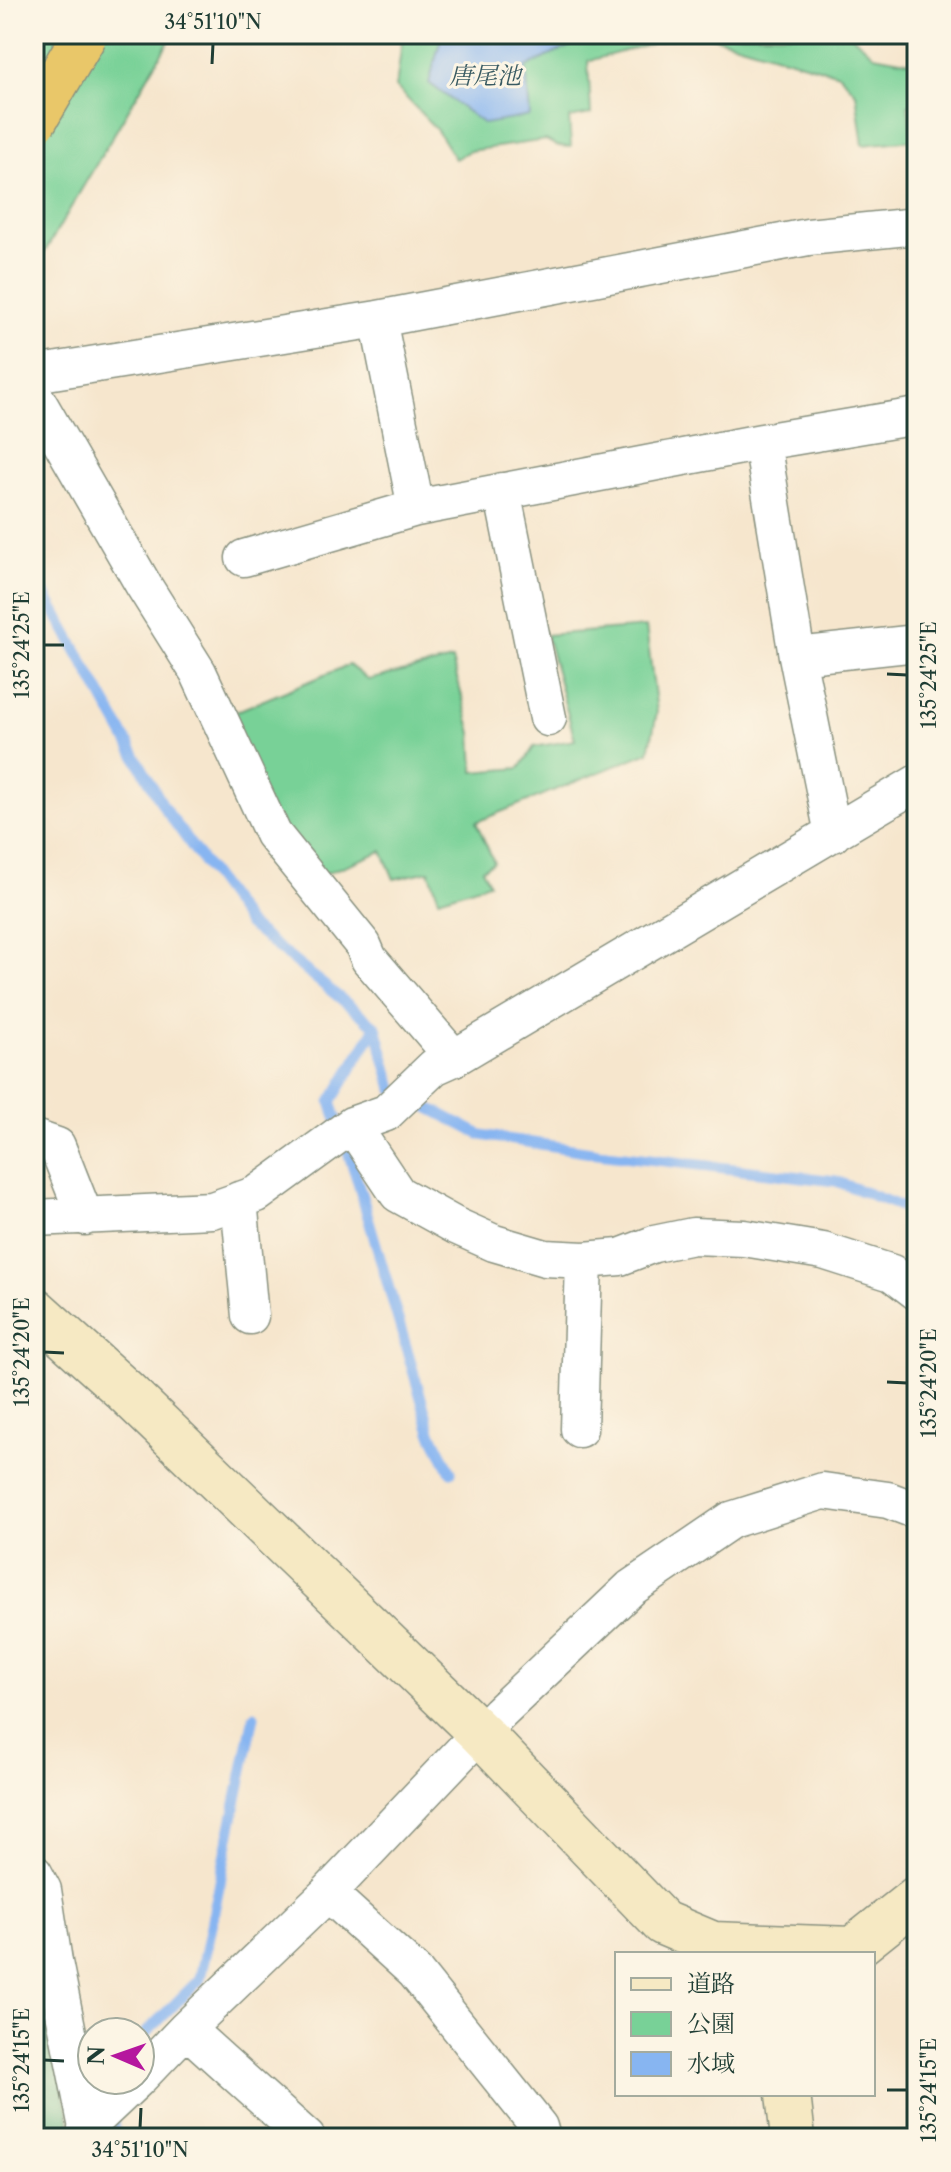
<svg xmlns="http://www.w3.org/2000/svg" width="951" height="2172" viewBox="0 0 951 2172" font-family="'Libre Caslon Text','Noto Serif JP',serif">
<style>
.green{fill:#78d197;stroke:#4c8766;stroke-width:2}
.forest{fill:#62b380;stroke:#40785a;stroke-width:2}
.water{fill:#87b5f1;stroke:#537992;stroke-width:2}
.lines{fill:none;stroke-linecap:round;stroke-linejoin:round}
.stream{stroke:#87b5f1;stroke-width:11}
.street-casing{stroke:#8a9280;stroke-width:39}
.secondary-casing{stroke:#8a9280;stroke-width:47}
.street{stroke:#fff;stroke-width:36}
.secondary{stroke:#f6e9c3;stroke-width:44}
.primary-bridge-casing{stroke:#8a9280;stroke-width:47;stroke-linecap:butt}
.primary-bridge{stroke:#e9c769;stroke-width:44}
.ticks{fill:none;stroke:#1f3d34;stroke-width:3}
.labels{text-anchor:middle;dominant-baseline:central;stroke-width:6;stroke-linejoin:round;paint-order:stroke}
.water-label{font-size:24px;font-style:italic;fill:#395b63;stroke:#fcf5e5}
.neatline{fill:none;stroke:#1f3d34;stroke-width:3}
.ticks-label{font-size:20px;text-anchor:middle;fill:#1f3d34}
</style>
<rect width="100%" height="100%" fill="#fcf5e5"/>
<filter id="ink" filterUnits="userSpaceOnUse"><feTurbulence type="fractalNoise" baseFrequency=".0125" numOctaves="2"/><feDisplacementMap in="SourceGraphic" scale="16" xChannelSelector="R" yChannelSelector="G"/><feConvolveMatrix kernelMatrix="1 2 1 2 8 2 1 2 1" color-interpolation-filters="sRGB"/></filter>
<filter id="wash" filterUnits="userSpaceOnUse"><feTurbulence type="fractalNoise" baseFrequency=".006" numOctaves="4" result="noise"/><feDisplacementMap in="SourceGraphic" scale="32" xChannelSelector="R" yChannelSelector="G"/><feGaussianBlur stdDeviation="1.8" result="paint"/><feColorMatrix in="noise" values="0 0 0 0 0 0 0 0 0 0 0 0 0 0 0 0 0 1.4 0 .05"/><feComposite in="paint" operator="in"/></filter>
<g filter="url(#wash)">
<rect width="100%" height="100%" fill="#f6e6cd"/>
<path class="green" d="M34 34H173L34 270Z
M403 34H687L588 61 591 114 569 118 571 147 557 146 546 140 469 151 455 159 436 129 396 87Z
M703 34H850L874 55 917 63V103L908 105 912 140 863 145 856 93 839 74Z
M646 627 657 712 649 752 476 822 494 862 482 869 489 883 439 899 429 871 394 879 382 851 322 875 272 817 225 716 349 665 368 680 452 660 472 733 474 772 520 768 534 747 575 740 546 635Z"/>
<path class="forest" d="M34 1953 74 2138H34Z"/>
<path class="water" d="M442 34H595L526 67 530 116 484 124 429 83Z"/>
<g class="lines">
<path class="stream" d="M34 574 165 809 248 924 376 1027 393 1089 481 1135 598 1153 836 1181 917 1213
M376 1027 331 1102 356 1176 431 1432 451 1472
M140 2039 200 1979 254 1716
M113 2111 116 2138"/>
</g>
</g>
<g filter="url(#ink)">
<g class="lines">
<g class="street-casing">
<path id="street" d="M378 319 416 508
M34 374 378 319 808 237 917 226
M34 395 144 586 198 672 273 834 363 945 369 959 454 1058
M762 442 797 656 833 834
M502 491 548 718
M244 558 416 508 762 442 917 416
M797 656 917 643
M352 1125 398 1194 456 1226 494 1243 545 1258 584 1260 620 1257 654 1244 693 1236 744 1238 823 1251 892 1273 917 1292
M34 1138 57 1146 85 1217
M239 1200 250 1316
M34 1218 212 1210 257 1194 352 1125 386 1113 434 1067 454 1058 917 783
M579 1429 584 1260
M34 1873 43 1890 54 1962 89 2138
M328 1893 415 1972 539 2127 542 2138
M186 2029 307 2138
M140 2077 186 2029 328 1893 499 1713 631 1588 731 1520 823 1491 888 1500 917 1511
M86 2128 137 2080"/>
</g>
<g class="secondary-casing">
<path id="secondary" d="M34 1309 124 1390 481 1734 663 1923 713 1944 853 1949 917 1898
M788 2094 793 2138"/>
</g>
<use href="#street" class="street"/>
<use href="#secondary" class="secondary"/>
<g class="primary-bridge-casing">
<path id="primary-bridge" d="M34 121 85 34"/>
</g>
<use href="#primary-bridge" class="primary-bridge"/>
</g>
</g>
<path class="ticks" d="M212 64 213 44M44 645H64M887 674 907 675M44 1352 64 1353M887 1382 907 1383M44 2060 64 2061M887 2090H907M140 2128 141 2108"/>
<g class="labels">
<g class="water-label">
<text x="485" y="75">唐尾池</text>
</g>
</g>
<rect width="951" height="2172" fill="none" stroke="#fcf5e5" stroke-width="88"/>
<rect x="615" y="1952" width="260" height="144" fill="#fcf5e5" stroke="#a4ab9e" stroke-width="2"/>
<rect x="631" y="1978" width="40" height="12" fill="#f6e9c3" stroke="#a4ab9e" stroke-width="2"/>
<text x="687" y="1992" font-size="24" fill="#1f3d34">道路</text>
<rect x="631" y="2012" width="40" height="24" fill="#78d197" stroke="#a4ab9e" stroke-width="2"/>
<text x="687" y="2032" font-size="24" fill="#1f3d34">公園</text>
<rect x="631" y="2052" width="40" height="24" fill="#87b5f1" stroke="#a4ab9e" stroke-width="2"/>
<text x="687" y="2072" font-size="24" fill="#1f3d34">水域</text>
<g transform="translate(116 2056) rotate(272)"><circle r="38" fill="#fcf5e5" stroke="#a4ab9e" stroke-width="2"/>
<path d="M0-6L14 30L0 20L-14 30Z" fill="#b5179e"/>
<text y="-12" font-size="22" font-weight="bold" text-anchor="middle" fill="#1f3d34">N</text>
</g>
<rect x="44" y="44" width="863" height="2084" class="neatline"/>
<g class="ticks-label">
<text x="213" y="29">34°51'10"N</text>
<text transform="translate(22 645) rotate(-90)" y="7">135°24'25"E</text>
<text transform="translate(929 675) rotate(-90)" y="7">135°24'25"E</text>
<text transform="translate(22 1352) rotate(-90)" y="7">135°24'20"E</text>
<text transform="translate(929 1383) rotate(-90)" y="7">135°24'20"E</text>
<text transform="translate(22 2060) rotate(-90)" y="7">135°24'15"E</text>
<text transform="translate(929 2090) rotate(-90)" y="7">135°24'15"E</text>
<text x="140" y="2157">34°51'10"N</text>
</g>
</svg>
